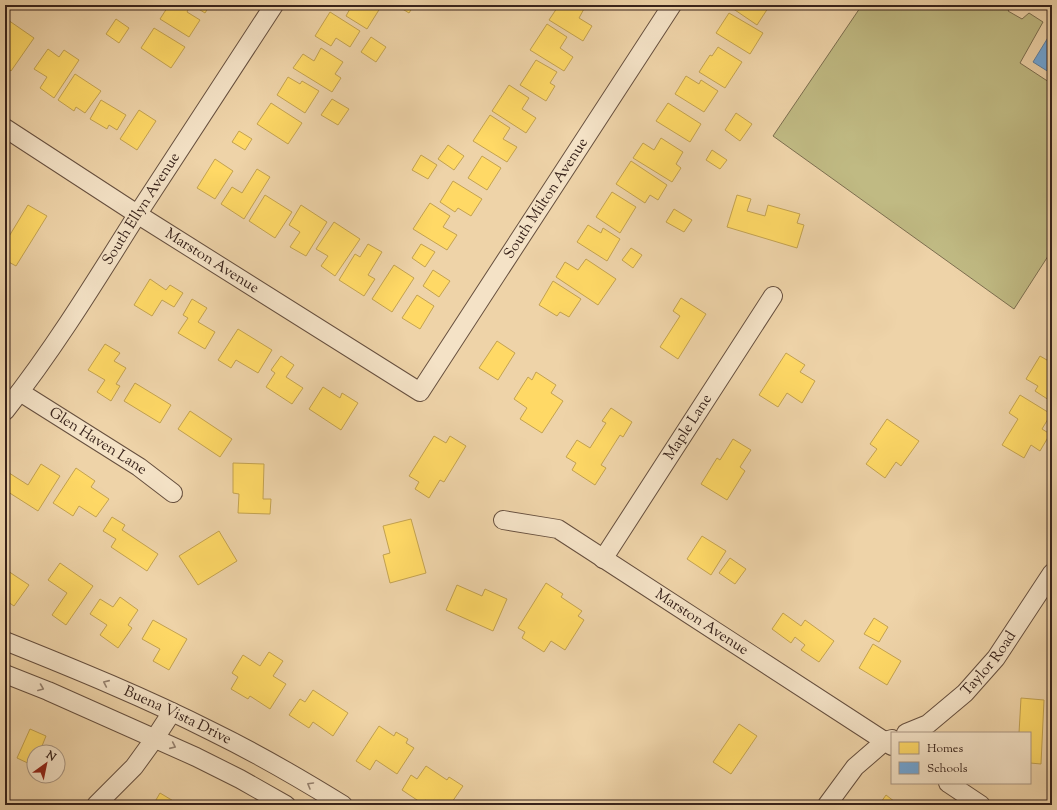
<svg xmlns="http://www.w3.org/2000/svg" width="1057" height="810" viewBox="0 0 1057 810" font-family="'Sorts Mill Goudy',serif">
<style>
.green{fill:#c0ba83;stroke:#7c6e4f}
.homes{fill:#ffd966;stroke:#c3a250}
.schools{fill:#6fa8dc;stroke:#5e80a2}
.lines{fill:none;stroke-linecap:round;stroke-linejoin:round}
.minor-casing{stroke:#664f3e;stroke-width:20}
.minor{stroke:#f4e2c6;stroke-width:18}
.oneway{stroke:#968270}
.labels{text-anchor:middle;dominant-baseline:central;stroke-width:4;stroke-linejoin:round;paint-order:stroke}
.street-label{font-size:15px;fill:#38231b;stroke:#f4e2c6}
</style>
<rect width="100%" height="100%" fill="#eed3a8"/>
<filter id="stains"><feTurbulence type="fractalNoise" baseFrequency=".005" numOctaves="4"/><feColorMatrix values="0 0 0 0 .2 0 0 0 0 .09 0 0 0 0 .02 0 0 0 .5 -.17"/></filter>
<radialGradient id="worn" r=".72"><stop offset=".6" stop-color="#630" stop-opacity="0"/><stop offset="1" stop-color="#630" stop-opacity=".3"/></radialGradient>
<path class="green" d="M862 5H1008L1011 7 1008 11 1022 19 1029 13 1043 22 1020 63 1052 84V250L1014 309 773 136Z"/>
<path class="homes" d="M169 5H185L189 8 187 12 200 20 189 37 160 19Z
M192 5H210L205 13Z
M352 5H382L367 29 346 16Z
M396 5H414L409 13Z
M559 5H583L585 7 579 18 592 26 583 41 549 20Z
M734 5H770L757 25 732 8Z
M330 12 360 31 350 47 336 38 331 46 315 36Z
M729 13 763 33 750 54 716 33Z
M116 19 129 28 119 43 106 34Z
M8 20 34 38 11 71 5 66V25Z
M547 24 567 37 560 48 573 57 564 71 530 50Z
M154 28 185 47 171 68 141 48Z
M371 37 386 47 376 62 361 52Z
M718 47 742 62 725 88 699 72 710 55 712 56Z
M321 48 343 62 335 74 341 78 332 92 293 68 303 54 314 61Z
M48 49 59 57 64 50 79 60 54 98 40 88 47 77 34 69Z
M536 60 557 72 550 83 555 86 546 101 520 85Z
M75 74 101 91 85 113 76 107 74 111 58 100Z
M686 76 699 84 701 80 718 91 704 112 675 94Z
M288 77 300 84 302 81 319 91 305 113 277 95Z
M509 85 529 98 522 109 536 118 526 133 492 111Z
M332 99 349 109 338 125 321 115Z
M101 100 126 115 117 130 109 125 107 129 90 119Z
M271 103 302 123 288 144 257 124Z
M668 103 701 124 690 142 656 121Z
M139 110 156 121 137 150 120 139Z
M736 113 752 124 740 141 725 130Z
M490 115 510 128 503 139 517 147 507 162 473 141Z
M239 131 252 139 245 150 232 142Z
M661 138 683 152 676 164 681 168 672 182 633 158 643 143 654 150Z
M448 145 464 156 454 170 438 159Z
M712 150 727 160 720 169 706 160Z
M421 155 437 165 428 179 412 170Z
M482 156 501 168 487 190 468 178Z
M215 159 233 171 215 199 197 188Z
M631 161 667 185 658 200 650 195 645 203 616 184Z
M257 169 270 177 244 219 221 204 232 187 242 193Z
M453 181 482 199 471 216 458 208 455 212 440 202Z
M612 192 636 207 620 233 596 217Z
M265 195 292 212 275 238 249 221Z
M737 195 751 199 747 211 765 216 768 205 800 214 797 223 804 225 797 248 727 227Z
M430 203 450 216 443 227 457 235 447 250 413 229Z
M28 205 47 216 16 266 5 260V243Z
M301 205 327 222 306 256 290 247 300 232 289 225Z
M674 209 692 220 684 232 666 222Z
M334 222 360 239 335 276 321 266 328 256 316 249Z
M588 225 601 233 603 228 620 239 607 261 577 242Z
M368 244 382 252 368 275 375 279 364 296 339 280 355 254 360 257Z
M421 244 435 252 425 267 412 258Z
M631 248 642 255 633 268 622 260Z
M586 259 616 279 598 305 556 277 565 262 578 270Z
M394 265 414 278 392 312 372 299Z
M433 270 450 281 439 297 423 286Z
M150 279 166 290 170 285 183 293 174 307 162 300 152 316 134 305Z
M553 281 581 299 569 317 560 312 557 316 539 305Z
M417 295 434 306 420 329 402 318Z
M681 298 706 314 678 359 660 347 680 316 673 311Z
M192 299 207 308 198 322 215 332 205 349 178 333 188 318 183 315Z
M238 329 272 350 258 373 236 360 231 368 218 360Z
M497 341 515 353 498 380 479 368Z
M105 344 120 353 114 361 126 368 116 384 120 386 111 401 97 392 105 380 88 370Z
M786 353 805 365 800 372 815 381 802 403 787 393 778 407 759 395Z
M281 356 294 365 286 377 303 388 292 404 266 387 275 373 271 370Z
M1040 356 1052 363V402L1035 391 1038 386 1026 379Z
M536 372 556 385 551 393 563 401 542 433 520 419 527 408 514 399 528 377 532 380Z
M135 383 171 405 160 423 124 401Z
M323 387 340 398 342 393 358 403 341 430 309 409Z
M1020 395 1051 414 1042 429 1050 434 1040 451 1031 445 1024 458 1002 445 1018 419 1009 413Z
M611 408 632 422 623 437 620 435 601 465 606 468 595 485 572 470 576 463 566 457 577 440 590 448 606 423 602 421Z
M190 411 232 439 220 457 178 429Z
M887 419 919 441 901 466 896 462 885 478 866 464 877 449 870 444Z
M434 436 446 443 450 436 466 446 444 482 440 480 429 498 415 489 419 482 409 476Z
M733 439 751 450 740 467 745 471 727 500 701 484 717 458 720 460Z
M233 463 264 464 263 499H271L270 514 238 513 239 494 233 493Z
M41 464 60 476 38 511 5 490V474L6 471 28 485Z
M76 468 95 481 91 487 109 499 96 517 79 506 73 516 53 503Z
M112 517 125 525 122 530 158 554 147 571 111 547 116 539 103 531Z
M411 519 426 573 390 583 383 555 390 553 383 526Z
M219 531 237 561 198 585 179 556Z
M702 536 726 551 711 575 687 559Z
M730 558 746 569 735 584 719 573Z
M60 563 93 586 66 625 52 615 67 593 48 580Z
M5 569 29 585 14 606 5 600Z
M546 583 563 594 561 597 582 611 578 616 584 620 565 650 551 641 544 652 522 638 525 632 518 628Z
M457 585 482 596 485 589 507 599 493 631 446 610Z
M120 597 138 610 128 625 132 628 118 648 100 635 107 625 90 614 100 599 113 607Z
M783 613 801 626 805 620 834 641 819 662 801 650 805 645 795 637 791 643 772 629Z
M874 618 888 627 879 642 864 634Z
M153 620 187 639 169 670 153 661 160 649 142 639Z
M873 644 901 661 887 685 859 668Z
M269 652 283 661 273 676 286 684 270 709 250 696 248 699 231 689 238 677 232 673 243 655 260 666Z
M313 690 348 713 333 736 313 722 309 728 289 715 300 699 305 702Z
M1021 698 1044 700 1041 764 1030 763V733H1019Z
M739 724 757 736 731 774 713 762Z
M379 726 394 736 396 732 408 739 406 743 414 748 397 774 376 760 370 770 356 761Z
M30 729 46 736 42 746 55 752H34V766L17 758Z
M426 766 447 780 449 777 463 786 450 805H433L425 800 423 804 402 790 411 775 417 779Z
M160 793 180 805H153Z
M886 795 899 805H879Z"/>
<path class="schools" d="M1052 31V74L1033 62Z"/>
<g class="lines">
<g class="minor-casing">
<g id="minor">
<path id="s1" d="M5 128 137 214 420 392 672 5"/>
<path id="s2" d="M20 392 139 467 173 493"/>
<path id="s3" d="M5 411C54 349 95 282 137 215 182 145 228 75 274 5"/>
<path id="s4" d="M503 520 558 529 892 746"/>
<path id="s5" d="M603 559 773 296"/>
<path id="s6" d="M5 641C75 669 146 698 213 732 258 754 301 779 343 805"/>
<path d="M5 674 48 691 196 757 240 779 286 805"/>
<path id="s7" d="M906 733 928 724 965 693 996 658 1052 573"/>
<path d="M948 783 981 805"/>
<path d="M96 805 134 767 155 738 172 712"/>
<path d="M827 805 855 767 885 741 892 739"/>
</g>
</g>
<use href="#minor" class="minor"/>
</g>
<defs><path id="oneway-chevron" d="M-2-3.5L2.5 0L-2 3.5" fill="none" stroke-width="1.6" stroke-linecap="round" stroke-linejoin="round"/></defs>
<g class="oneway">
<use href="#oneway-chevron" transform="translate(106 683) rotate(-156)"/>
<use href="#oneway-chevron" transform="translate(41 688) rotate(22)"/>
<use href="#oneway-chevron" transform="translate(173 746) rotate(24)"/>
<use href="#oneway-chevron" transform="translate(310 785) rotate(-150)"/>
</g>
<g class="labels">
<g class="street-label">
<text stroke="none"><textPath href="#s1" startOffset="723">South Milton Avenue</textPath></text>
<text stroke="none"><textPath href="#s3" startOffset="244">South Ellyn Avenue</textPath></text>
<text stroke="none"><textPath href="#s1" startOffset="246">Marston Avenue</textPath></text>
<text stroke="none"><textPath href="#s5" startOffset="157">Maple Lane</textPath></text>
<text stroke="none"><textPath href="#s2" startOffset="92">Glen Haven Lane</textPath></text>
<text stroke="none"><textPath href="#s4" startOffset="227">Marston Avenue</textPath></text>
<text stroke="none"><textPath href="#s7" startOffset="110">Taylor Road</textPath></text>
<text stroke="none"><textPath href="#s6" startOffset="188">Buena Vista Drive</textPath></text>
</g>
</g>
<rect width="1057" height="810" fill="none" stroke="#eed3a8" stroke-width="20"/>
<rect x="6" y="6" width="1045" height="798" fill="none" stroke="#38231b" stroke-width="2"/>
<rect x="10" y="10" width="1037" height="790" fill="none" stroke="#38231b"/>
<rect x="891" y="732" width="140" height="52" fill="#f4e2c6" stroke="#a99682"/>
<rect x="899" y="742" width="20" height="12" fill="#ffd966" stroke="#a99682"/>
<text x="927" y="752" font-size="12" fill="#38231b">Homes</text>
<rect x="899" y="762" width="20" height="12" fill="#6fa8dc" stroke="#a99682"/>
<text x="927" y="772" font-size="12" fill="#38231b">Schools</text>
<g transform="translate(46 764) rotate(33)"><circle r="19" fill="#f4e2c6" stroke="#a99682"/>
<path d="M0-3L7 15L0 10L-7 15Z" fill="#8f2418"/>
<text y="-6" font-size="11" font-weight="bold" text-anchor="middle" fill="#38231b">N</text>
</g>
<rect width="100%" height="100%" filter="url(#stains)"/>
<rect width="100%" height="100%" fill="url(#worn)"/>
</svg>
